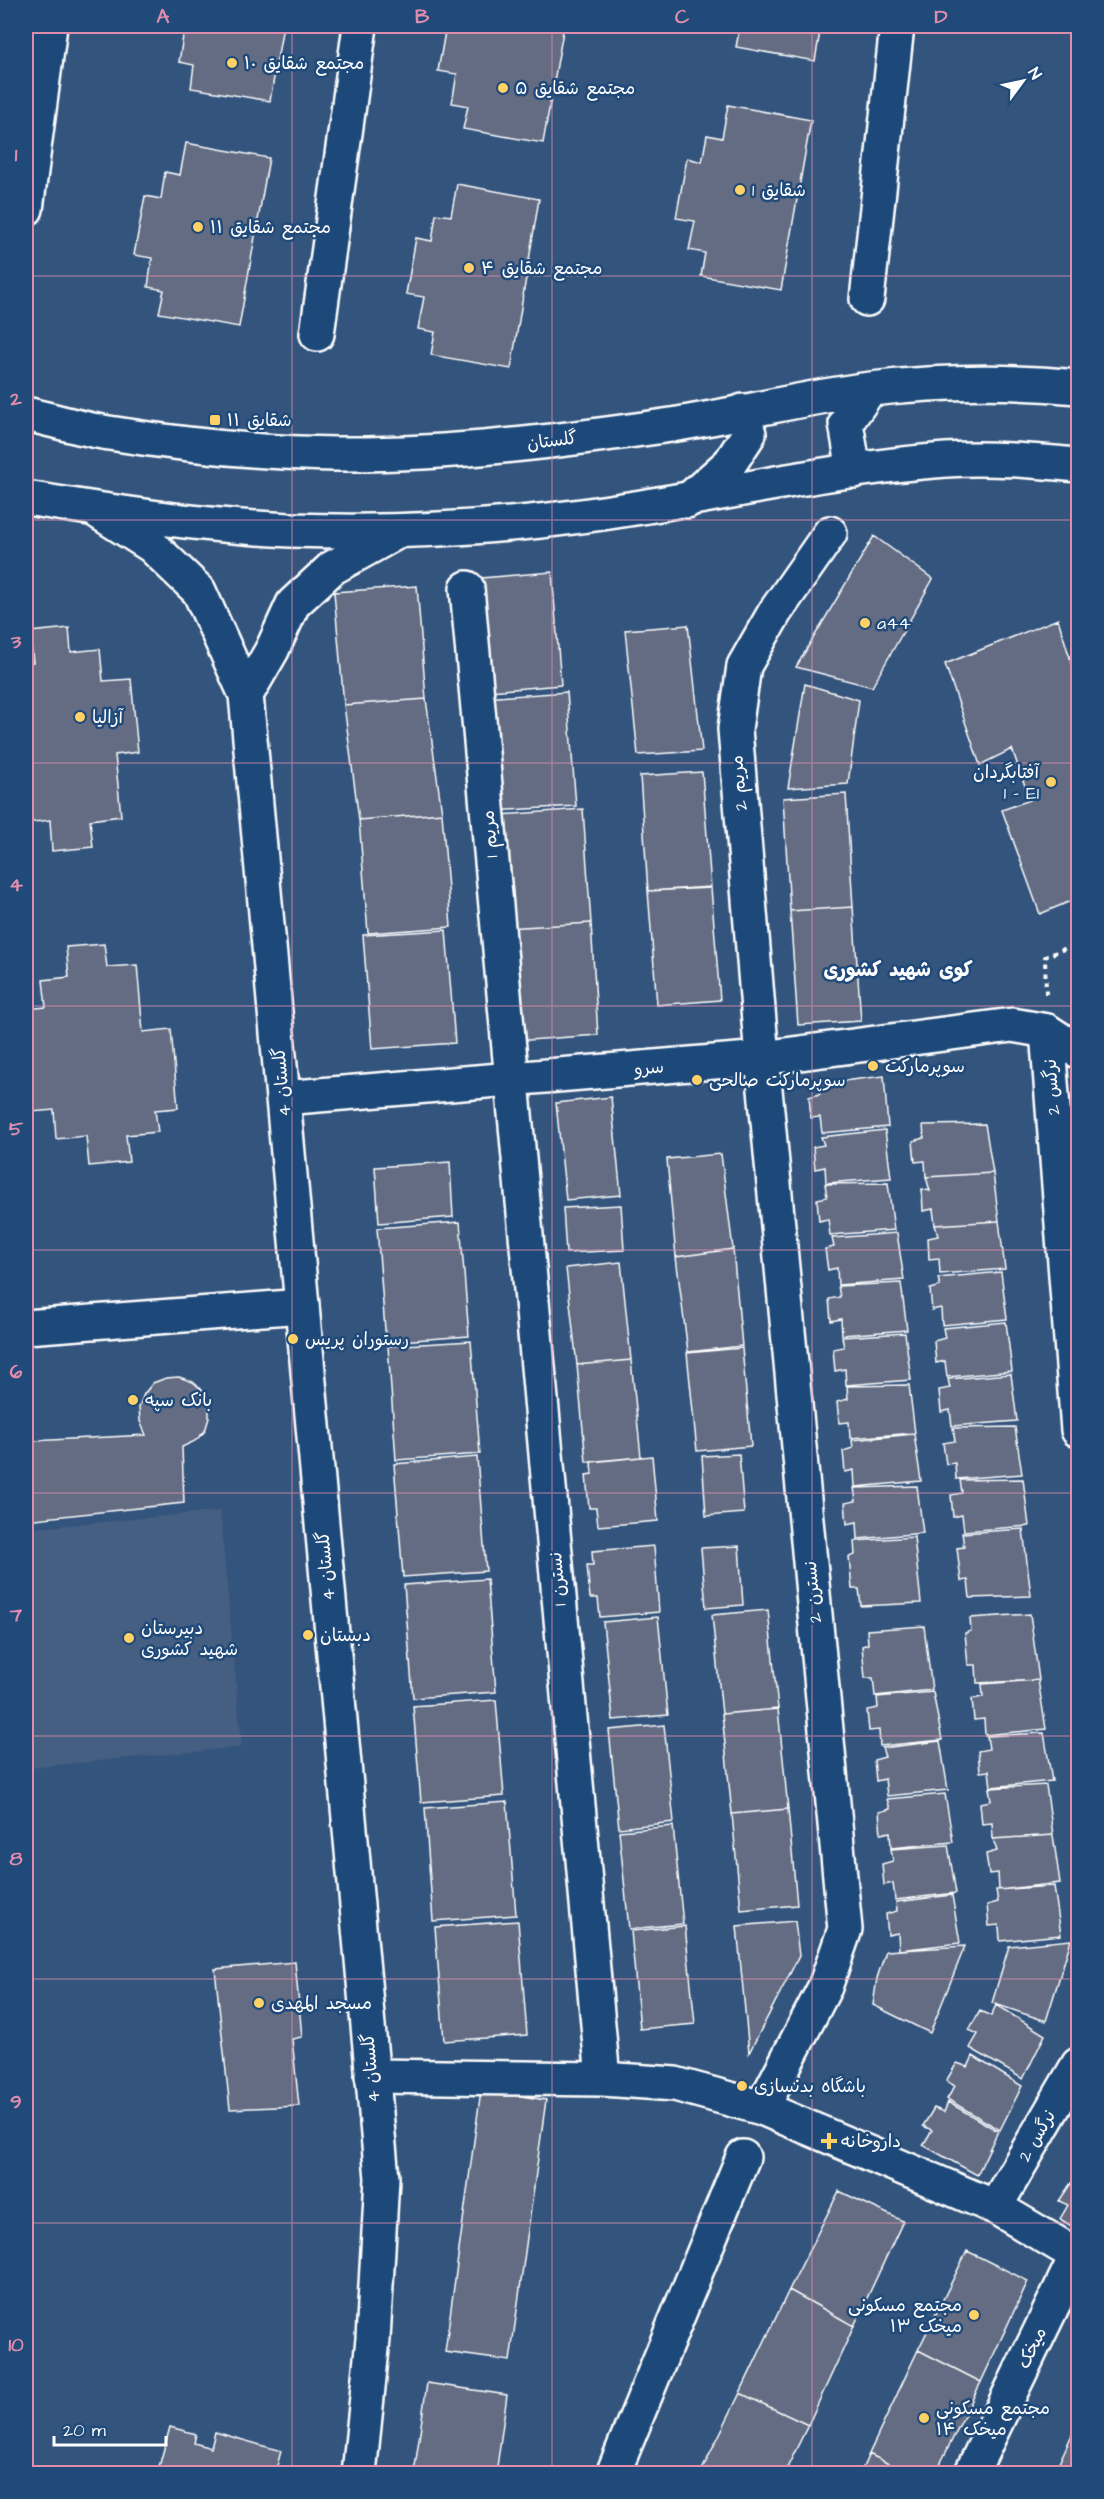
<svg xmlns="http://www.w3.org/2000/svg" width="1104" height="2499" viewBox="0 0 1104 2499" font-family="'Architects Daughter','Playpen Sans Arabic',sans-serif">
<style>
.built{fill:#455e82}
.building{fill:#636c83;stroke:#fff;stroke-width:1.5}
.lines{fill:none;stroke-linecap:round;stroke-linejoin:round}
.street-casing{stroke:#fff;stroke-width:38}
.secondary-casing{stroke:#fff;stroke-width:38}
.path{stroke:#fff;stroke-width:4;stroke-dasharray:4.5 4.5;stroke-linecap:butt}
.street{stroke:#1f4a7a;stroke-width:33}
.secondary{stroke:#1f4a7a;stroke-width:33}
.grid{fill:none;stroke:#e08cad;stroke-width:1.5;stroke-opacity:0.55}
.poi-dot{fill:#ffd166;stroke:#1f4a7a;stroke-width:2}
.labels{text-anchor:middle;dominant-baseline:central;stroke-width:5;stroke-linejoin:round;paint-order:stroke}
.poi-label{font-size:18px;fill:#fff;stroke:#1f4a7a;text-anchor:start}
.street-label{font-size:18px;fill:#fff;stroke:#1f4a7a}
.neighbourhood-label{font-size:20px;font-weight:bold;fill:#fff;stroke:#1f4a7a}
.neatline{fill:none;stroke:#e08cad;stroke-width:2}
.grid-label{font-size:20px;text-anchor:middle;font-weight:bold;fill:#e08cad}
</style>
<rect width="100%" height="100%" fill="#33547d"/>
<filter id="ink" filterUnits="userSpaceOnUse"><feTurbulence type="fractalNoise" baseFrequency=".0167" numOctaves="2"/><feDisplacementMap in="SourceGraphic" scale="12" xChannelSelector="R" yChannelSelector="G"/><feConvolveMatrix kernelMatrix="1 2 1 2 8 2 1 2 1" color-interpolation-filters="sRGB"/></filter>
<g filter="url(#ink)">
<path class="built" d="M220 1511 242 1747 26 1768V1529Z"/>
<path class="building" d="M166 26H283L270 101 191 88 194 65 179 62 184 30Z
M446 26H564L543 143 463 129 468 106 452 103 457 74 438 71Z
M740 26H821L815 61 736 47Z
M728 105 811 120 781 290 701 276 705 253 689 250 695 221 676 218 687 158 702 162 707 135 722 138Z
M186 143 269 158 239 327 159 313 164 290 148 287 152 258 134 255 145 196 161 199 165 172 180 175Z
M457 184 539 199 511 369 431 355 435 332 418 329 424 297 406 294 416 238 432 241 436 214 451 216Z
M874 536 933 579 872 687 796 667Z
M552 572 561 685 478 692 469 579Z
M417 586 426 699 344 705 334 592Z
M1058 619 1072 665 1078 663V898L1040 914 1002 810 1030 800 1012 749 980 765 945 664Z
M688 625 702 751 638 755 625 630Z
M69 628 71 652 100 649 103 681 131 679 138 752 115 755 121 816 90 820 93 847 52 851 50 820 26 823V663L33 662 30 632Z
M805 684 859 700 848 784 788 788Z
M567 692 576 806 493 811 484 698Z
M426 699 442 813 359 820 344 705Z
M702 772 711 887 648 891 640 776Z
M846 794 853 907 790 911 783 798Z
M583 809 591 923 506 928 500 815Z
M442 813 451 927 368 933 359 820Z
M711 888 720 1000 657 1005 648 891Z
M853 907 861 1021 798 1025 790 911Z
M591 923 598 1035 515 1041 506 928Z
M446 930 455 1043 372 1049 363 935Z
M104 944 107 967 137 965 143 1032 171 1029 178 1108 155 1110 158 1132 126 1135 129 1162 89 1166 86 1136 56 1139 54 1110 31 1112 26 1052V1009L46 1007 43 980 69 977 66 947Z
M884 1076 888 1127 822 1133 820 1117 811 1118 809 1097 820 1094 818 1084Z
M611 1097 621 1195 566 1200 556 1103Z
M985 1124 993 1173 926 1177 925 1161 915 1162 913 1141 924 1138 923 1125Z
M885 1130 891 1178 826 1183 825 1167 815 1169 813 1147 824 1145 821 1137Z
M721 1154 733 1249 676 1257 667 1159Z
M450 1162 453 1217 379 1223 375 1167Z
M993 1173 999 1221 935 1225 933 1209 923 1211 922 1189 930 1191 926 1177Z
M888 1183 894 1230 830 1235 828 1219 819 1221 817 1199 827 1197 825 1184Z
M621 1205 624 1250 566 1253 563 1208Z
M999 1221 1005 1269 940 1274 939 1258 929 1259 928 1238 938 1236 935 1225Z
M460 1222 469 1336 386 1342 377 1228Z
M897 1233 904 1280 838 1285 837 1268 828 1270 825 1249 834 1247 832 1238Z
M733 1249 742 1346 688 1352 676 1257Z
M621 1262 631 1360 577 1365 566 1268Z
M1001 1272 1007 1319 942 1325 941 1308 932 1310 930 1289 940 1286 938 1278Z
M901 1283 907 1330 842 1335 841 1319 831 1321 829 1299 840 1297 838 1286Z
M1006 1322 1012 1371 947 1377 945 1361 936 1363 934 1341 945 1338 943 1328Z
M905 1333 911 1380 846 1385 845 1369 835 1371 833 1349 844 1347 842 1337Z
M471 1341 480 1454 396 1460 388 1346Z
M742 1348 751 1446 697 1451 687 1353Z
M631 1360 641 1457 586 1462 577 1365Z
M1011 1374 1017 1421 952 1426 950 1410 941 1412 939 1390 950 1388 948 1379Z
M179 1377 193 1382 203 1391 209 1404V1418L205 1431 195 1441 182 1447 184 1503 26 1520V1400L30 1399 32 1441 146 1435 140 1421 139 1407 144 1394 153 1383 166 1378Z
M909 1385 915 1433 850 1438 849 1422 839 1423 837 1402 848 1399 847 1386Z
M1015 1427 1022 1474 956 1479 955 1463 946 1464 943 1443 955 1441 953 1428Z
M914 1434 921 1481 855 1487 854 1470 845 1472 843 1451 853 1448 852 1440Z
M739 1454 744 1513 706 1516 702 1456Z
M652 1456 658 1521 598 1526 596 1508H589L586 1475 592 1474 591 1462Z
M477 1457 486 1571 403 1577 394 1464Z
M1023 1479 1029 1526 964 1531 962 1515 953 1517 951 1495 962 1493 960 1480Z
M917 1486 923 1533 858 1539 857 1522 847 1524 845 1503 856 1501 854 1488Z
M1023 1529 1031 1596 970 1598 968 1580 961 1581 957 1548 964 1547 962 1533Z
M914 1537 921 1603 861 1606 859 1589H852L849 1557 855 1555 854 1541Z
M654 1546 659 1612 600 1617 598 1598H590L587 1565H593L592 1551Z
M739 1546 743 1605 706 1608 701 1548Z
M487 1579 496 1692 413 1698 404 1585Z
M768 1610 778 1709 722 1714 712 1615Z
M1030 1614 1039 1680 977 1683 976 1665H968L965 1633 971 1631 970 1618Z
M658 1617 668 1715 613 1720 603 1622Z
M924 1626 932 1690 875 1696 873 1678H865L862 1646 868 1644 867 1630Z
M1038 1680 1046 1729 985 1735 984 1719 974 1720 972 1699 983 1697 982 1684Z
M933 1692 942 1740 880 1746 879 1730 869 1731 867 1710 878 1708 877 1697Z
M496 1700 504 1796 421 1802 413 1706Z
M778 1709 788 1809 732 1814 722 1714Z
M664 1725 674 1822 619 1828 609 1730Z
M1044 1733 1052 1781 991 1787 989 1771 980 1772 978 1751 989 1749 987 1736Z
M940 1741 948 1790 887 1796 885 1779 876 1781 874 1760 885 1757 882 1748Z
M1046 1785 1053 1835 993 1839 992 1823 982 1824 980 1803 991 1801 989 1788Z
M945 1794 953 1842 891 1848 890 1832 881 1834 879 1812 890 1809 887 1799Z
M507 1802 516 1915 433 1921 425 1808Z
M788 1809 797 1905 741 1910 732 1814Z
M673 1826 683 1924 629 1929 619 1831Z
M1053 1835 1060 1883 999 1890 998 1873 989 1874 986 1854 997 1851 993 1839Z
M948 1845 956 1893 895 1900 893 1883 884 1885 882 1864 893 1861 891 1849Z
M1054 1886 1061 1935 1000 1941 999 1925 989 1926 987 1905 998 1902 996 1890Z
M952 1895 960 1943 899 1950 898 1933 888 1935 886 1914 897 1911 896 1902Z
M518 1921 527 2035 444 2041 435 1927Z
M795 1921 799 1956 749 2053 737 1926Z
M685 1926 695 2024 640 2029 631 1931Z
M1071 1940 1046 2021 992 2003 1009 1946Z
M965 1946 930 2033 873 2005 877 1978 886 1951Z
M295 1962 302 2037 292 2039 299 2106 230 2109 215 1969Z
M996 2005 1045 2035 1023 2079 970 2048 978 2034 969 2030 980 2011 991 2016Z
M973 2056 1022 2086 1000 2130 947 2099 955 2086 946 2081 957 2063 968 2067Z
M481 2090 546 2100 510 2361 445 2352Z
M948 2102 998 2131 977 2175 923 2145 932 2130 923 2126 934 2108 944 2112Z
M1071 2183 1078 2186V2230L1060 2219 1068 2205 1059 2201Z
M839 2191 903 2221 854 2326 789 2290Z
M967 2251 1028 2281 981 2382 918 2350Z
M789 2290 854 2326 808 2425 740 2393Z
M918 2350 981 2382 935 2474H909L869 2454Z
M427 2383 507 2395 496 2474H414Z
M740 2393 808 2425 784 2474H700Z
M170 2427 196 2434 194 2443 211 2448 215 2432 281 2451 275 2474H157Z
M1075 2428 1078 2430V2474H1054Z
M869 2454 909 2474H860Z"/>
<g class="lines">
<g class="street-casing">
<path id="street" d="M26 209 50 26
M867 299 897 26
M317 334 360 26
M467 588 603 2079
M1047 1031 1078 1430
M26 1327 302 1306
M372 2076 603 2079 675 2084 762 2108 995 2207 1078 2256
M762 2108 825 1987 845 1929 762 1058 735 729 744 666 775 612 830 533
M995 2207 1078 2065
M613 2474 743 2157
M971 2474 1077 2255"/>
</g>
<g class="secondary-casing">
<path id="secondary" d="M26 414C53 420 81 429 109 433 184 445 261 453 337 454 449 455 561 441 671 425 738 415 804 397 871 389 940 381 1009 380 1078 387
M854 471 846 423 869 390
M26 498C113 512 201 526 290 530 373 533 457 530 540 521 676 507 809 470 946 460 990 457 1034 461 1078 465
M687 501 730 463 749 434 743 411
M94 509 152 546 199 591 246 695 382 2178 373 2339 359 2474
M246 695 272 650 293 604 332 568 397 532
M283 1098 762 1058 1012 1025 1047 1031 1078 1051"/>
</g>
<path class="path" d="M1046 994 1045 957 1078 943"/>
<use href="#street" class="street"/>
<use href="#secondary" class="secondary"/>
</g>
</g>
<path class="grid" d="M292 26V2474M552 26V2474M812 26V2474M26 276H1078M26 520H1078M26 763H1078M26 1006H1078M26 1250H1078M26 1493H1078M26 1736H1078M26 1979H1078M26 2223H1078"/>
<g class="poi-dot">
<circle cx="232" cy="63" r="6"/>
<circle cx="503" cy="88" r="6"/>
<circle cx="740" cy="190" r="6"/>
<circle cx="198" cy="227" r="6"/>
<circle cx="469" cy="268" r="6"/>
<rect x="209" y="414" width="12" height="12" rx="3"/>
<circle cx="865" cy="623" r="6"/>
<circle cx="80" cy="717" r="6"/>
<circle cx="1051" cy="782" r="6"/>
<circle cx="873" cy="1066" r="6"/>
<circle cx="697" cy="1080" r="6"/>
<circle cx="293" cy="1339" r="6"/>
<circle cx="133" cy="1400" r="6"/>
<circle cx="308" cy="1635" r="6"/>
<circle cx="129" cy="1638" r="6"/>
<circle cx="259" cy="2003" r="6"/>
<circle cx="742" cy="2086" r="6"/>
<path d="M826 2132h6v6h6v6h-6v6h-6v-6h-6v-6h6z"/>
<circle cx="974" cy="2315" r="6"/>
<circle cx="924" cy="2418" r="6"/>
</g>
<g class="labels">
<g class="poi-label">
<text x="244" y="63">مجتمع شقایق ۱۰</text>
<text x="515" y="88">مجتمع شقایق ۵</text>
<text x="752" y="190">شقایق 1</text>
<text x="210" y="227">مجتمع شقایق ۱۱</text>
<text x="481" y="268">مجتمع شقایق ۴</text>
<text x="227" y="420">شقایق ۱۱</text>
<text x="877" y="623">a44</text>
<text x="92" y="717">آزالیا</text>
<text x="1039" y="772" text-anchor="end">آفتابگردان<tspan x="1039" dy="21">1 - E1</tspan></text>
<text x="885" y="1066">سوپرمارکت</text>
<text x="709" y="1080">سوپرمارکت صالحی</text>
<text x="305" y="1339">رستوران پریس</text>
<text x="145" y="1400">بانک سپه</text>
<text x="141" y="1628">دبیرستان<tspan x="141" dy="21">شهید کشوری</tspan></text>
<text x="320" y="1635">دبستان</text>
<text x="271" y="2003">مسجد المهدی</text>
<text x="754" y="2086">باشگاه بدنسازی</text>
<text x="841" y="2141">داروخانه</text>
<text x="962" y="2305" text-anchor="end">مجتمع مسکونی<tspan x="962" dy="21">میخک ۱۳</tspan></text>
<text x="936" y="2408">مجتمع مسکونی<tspan x="936" dy="21">میخک ۱۴</tspan></text>
</g>
<g class="street-label">
<text transform="translate(552 441) rotate(-7)">گلستان</text>
<text transform="translate(739 783) rotate(-95)">مریم 2</text>
<text transform="translate(490 834) rotate(-95)">مریم 1</text>
<text transform="translate(649 1068) rotate(-5)">سرو</text>
<text transform="translate(282 1082) rotate(-95)">گلستان 4</text>
<text transform="translate(1052 1087) rotate(-94)">نرگس 2</text>
<text transform="translate(326 1566) rotate(-95)">گلستان 4</text>
<text transform="translate(558 1579) rotate(-95)">نسترن 1</text>
<text transform="translate(813 1592) rotate(-95)">نسترن 2</text>
<text transform="translate(371 2068) rotate(-95)">گلستان 4</text>
<text transform="translate(1037 2136) rotate(-60)">نرگس 2</text>
<text transform="translate(1032 2348) rotate(-64)">میخک</text>
</g>
<g class="neighbourhood-label">
<text x="898" y="970">کوی شهید کشوری</text>
</g>
</g>
<rect width="1104" height="2499" fill="none" stroke="#1f4a7a" stroke-width="66"/>
<g transform="translate(1023 81) rotate(57)" stroke="#1f4a7a" stroke-width="4.5" paint-order="stroke">
<path d="M0-4.5L10 22L0 15L-10 22Z" fill="#ffffff"/>
<text y="-9" font-size="16" font-weight="bold" text-anchor="middle" fill="#ffffff">N</text>
</g>
<path d="M54 2436v9h112v-9" fill="none" stroke="#ffffff" stroke-width="3"/>
<text x="63" y="2436" font-size="18" fill="#ffffff" stroke="#1f4a7a" stroke-width="4.5" paint-order="stroke">20 m</text>
<rect x="33" y="33" width="1038" height="2433" class="neatline"/>
<g class="grid-label">
<text x="163" y="23">A</text>
<text x="422" y="23">B</text>
<text x="682" y="23">C</text>
<text x="941" y="23">D</text>
<text x="16" y="161">1</text>
<text x="16" y="405">2</text>
<text x="16" y="648">3</text>
<text x="16" y="891">4</text>
<text x="16" y="1135">5</text>
<text x="16" y="1378">6</text>
<text x="16" y="1621">7</text>
<text x="16" y="1865">8</text>
<text x="16" y="2108">9</text>
<text x="16" y="2351">10</text>
</g>
</svg>
